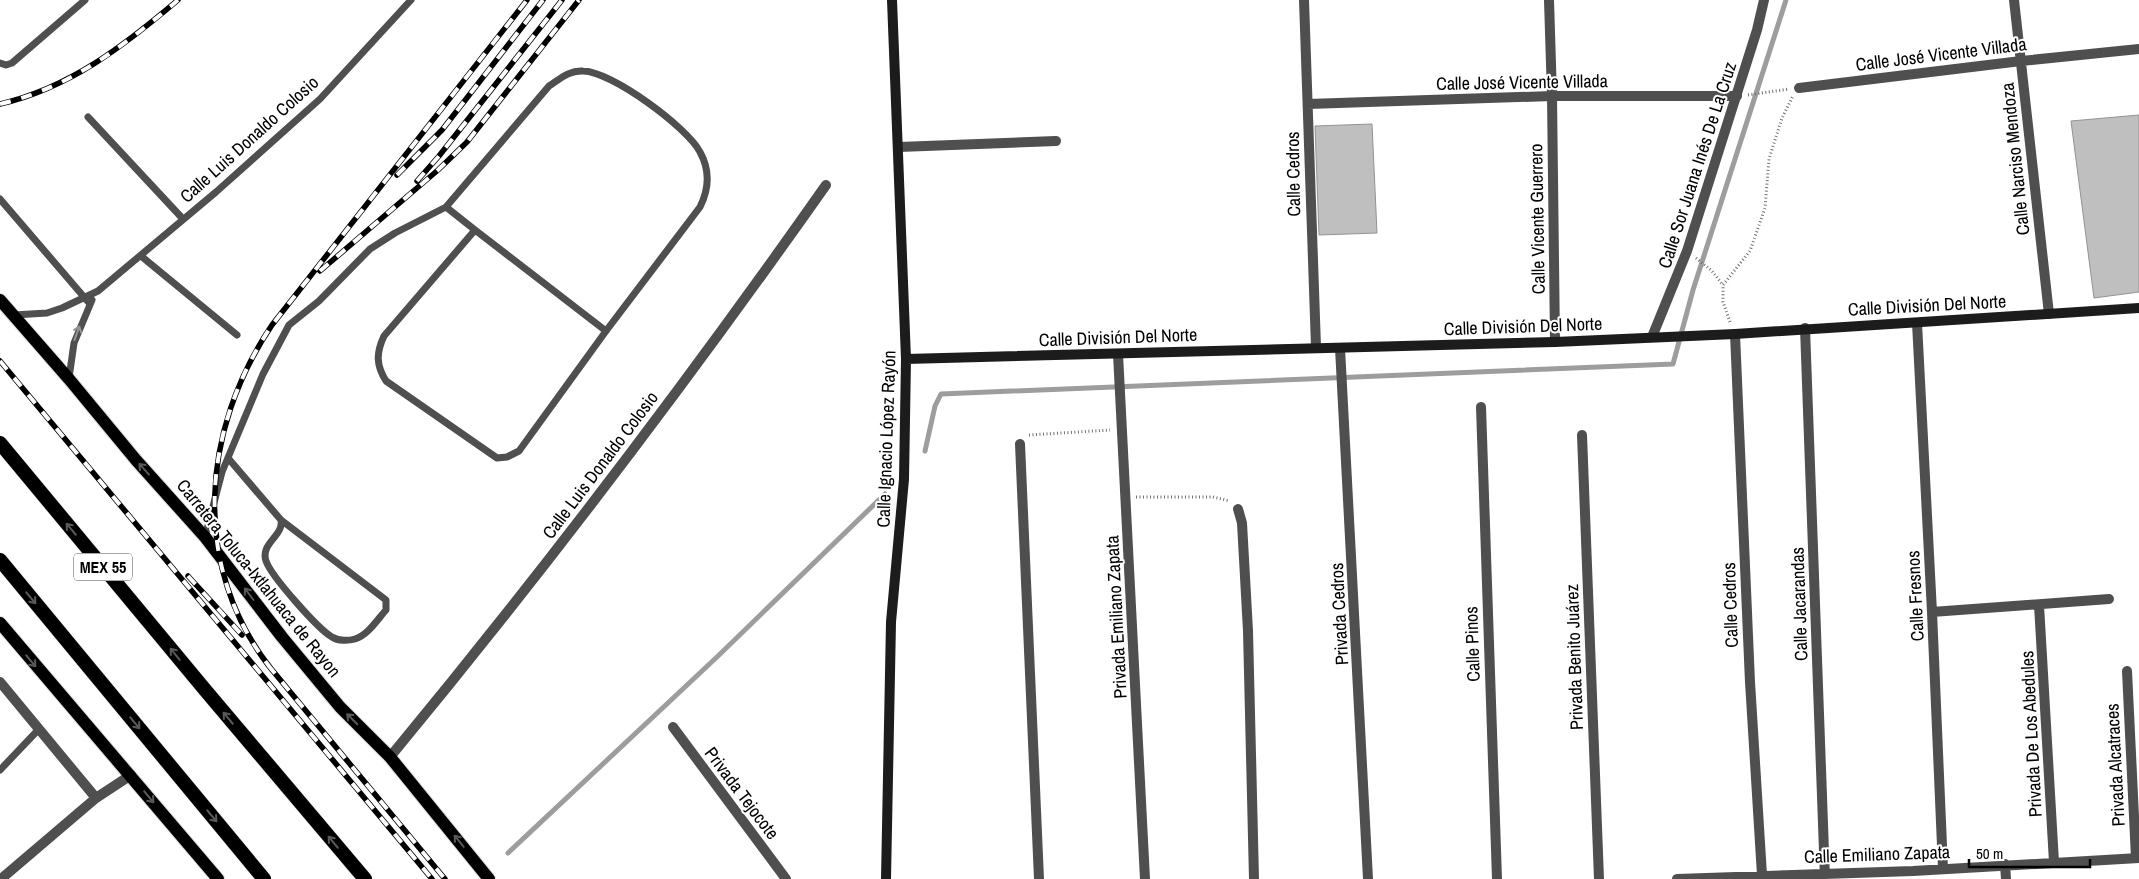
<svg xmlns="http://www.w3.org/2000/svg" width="2139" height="879" viewBox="0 0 2139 879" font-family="'Archivo Narrow',sans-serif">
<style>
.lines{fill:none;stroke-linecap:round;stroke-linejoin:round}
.stream{stroke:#9d9d9d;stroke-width:5}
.building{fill:#bfbfbf;stroke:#939393}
.primary-casing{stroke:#dbdbdb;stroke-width:14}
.trunk-casing{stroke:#dbdbdb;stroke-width:15}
.path{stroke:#717171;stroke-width:3;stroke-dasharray:1 2.5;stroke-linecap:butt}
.service{stroke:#4f4f4f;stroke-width:7}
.minor{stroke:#4f4f4f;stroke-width:10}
.tertiary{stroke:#4f4f4f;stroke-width:10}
.secondary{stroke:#1c1c1c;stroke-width:10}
.primary{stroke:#000;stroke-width:12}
.trunk{stroke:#000;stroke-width:14}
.rail-casing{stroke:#000;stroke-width:5.5}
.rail{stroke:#fff;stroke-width:4;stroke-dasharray:11;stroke-linecap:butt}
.oneway{stroke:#959595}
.oneway2{stroke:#595959}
.labels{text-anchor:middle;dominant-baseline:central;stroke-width:4;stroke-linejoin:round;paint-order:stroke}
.shield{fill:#fff;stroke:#4c4c4c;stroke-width:1}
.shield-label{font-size:16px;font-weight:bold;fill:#000}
.street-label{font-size:18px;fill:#000;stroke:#fff}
</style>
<rect width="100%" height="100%" fill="#fff"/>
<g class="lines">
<path class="stream" d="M925 451 935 406 941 394 1673 364 1693 290 1786 0
M508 853 718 656 885 494"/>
</g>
<path class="building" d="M2139 115V292L2094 298 2071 121Z
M1372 124 1377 233 1319 235 1315 126Z"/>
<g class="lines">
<g class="primary-casing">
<path id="primary" d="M0 300 69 379 136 460 205 537 282 637 340 707 390 757 489 879
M0 623 218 879"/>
</g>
<g class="trunk-casing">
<path id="trunk" d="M0 443 206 691 365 879
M0 560 264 879"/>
</g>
<path class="path" d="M1748 95 1789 89
M1696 258 1712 271 1723 285
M1730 322 1723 302V285L1750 251 1765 208 1769 159 1782 118 1793 96
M1029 435 1110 430
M1136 497H1213L1230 501"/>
<path class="service" d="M0 63 6 65 12 63 85 0
M88 117 183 219
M0 199 90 304
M475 230 606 331
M141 256 237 335
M14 315 47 313 62 308 98 291 216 192 320 99 411 0
M69 378 74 343 92 300
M228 458 281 520 386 600V610C377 620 368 635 355 639 348 641 338 641 332 637 318 629 271 576 266 561 260 543 284 536 281 520
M205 537 222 472 263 374 289 325 319 301 370 249 395 233 446 207 549 86C560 79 569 70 583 71 611 71 687 127 700 152 710 170 709 189 700 207L606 331 519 451 507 457 497 458 386 381C376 365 376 353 384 336L475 230 446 207
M0 770 39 729"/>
<path class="minor" d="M1304 0 1316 347
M1549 0 1552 96 1555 342
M2014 0 2049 314
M1799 88 2021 61 2139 49
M1308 104 1552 96H1737
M899 147 1056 141
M1917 323 1932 612 1943 869
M1805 328 1825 879
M1735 334 1750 682 1762 875
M1340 348 1368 879
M1118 354 1145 879
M1481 407 1497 879
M1582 435 1599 879
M1020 444 1039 879
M1238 509 1242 523 1248 631 1254 879
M2039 605 2054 862
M1932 612 2109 599
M2127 671 2136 858
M0 682 96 798
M673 727 786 879
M390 757C543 572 688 381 826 185
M2005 864 2006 879
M1677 879 1913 871 2139 858"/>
<path class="tertiary" d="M1652 337 1687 251 1757 30 1764 0
M1 879 96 798 131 775"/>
<path class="secondary" d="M906 359 1555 342 1735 334 2139 308
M886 879 891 622 904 479 906 359 892 0"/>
<use href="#primary" class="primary"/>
<use href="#trunk" class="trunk"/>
<g class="rail-casing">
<path id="rail" d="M0 104C70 88 125 45 178 0
M397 175 442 130 543 0
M417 181 439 156 562 0
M320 271 438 170 467 142 579 0
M0 361 432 879
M188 576 242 635
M268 665 445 879
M272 670C190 567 201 430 272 325L527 0"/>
</g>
<use href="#rail" class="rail"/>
</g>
<defs><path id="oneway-shaft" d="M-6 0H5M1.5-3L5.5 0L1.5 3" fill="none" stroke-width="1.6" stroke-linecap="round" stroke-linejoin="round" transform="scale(1.25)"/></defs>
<use class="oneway" href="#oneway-shaft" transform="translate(77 333) rotate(-70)"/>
<g class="oneway2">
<use href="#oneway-shaft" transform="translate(144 469) rotate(-132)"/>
<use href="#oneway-shaft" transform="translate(71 529) rotate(-130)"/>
<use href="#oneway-shaft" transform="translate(249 594) rotate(-127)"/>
<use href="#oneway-shaft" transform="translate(31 598) rotate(50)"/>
<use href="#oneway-shaft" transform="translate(175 654) rotate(-129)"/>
<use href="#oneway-shaft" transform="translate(31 661) rotate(50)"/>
<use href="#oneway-shaft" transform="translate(228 718) rotate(-130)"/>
<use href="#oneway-shaft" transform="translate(352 719) rotate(-135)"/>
<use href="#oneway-shaft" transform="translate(135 723) rotate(50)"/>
<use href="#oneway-shaft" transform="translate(149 797) rotate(50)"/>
<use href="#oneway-shaft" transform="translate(212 816) rotate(50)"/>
<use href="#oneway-shaft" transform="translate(459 841) rotate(-129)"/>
<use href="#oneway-shaft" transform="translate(333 842) rotate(-130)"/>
</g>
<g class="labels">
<rect class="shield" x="74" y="553.5" width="58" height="27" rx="4"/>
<g class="shield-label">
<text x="103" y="567">MEX 55</text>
</g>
<g class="street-label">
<text transform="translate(1941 54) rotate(-7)">Calle José Vicente Villada</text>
<text transform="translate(1522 82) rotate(-1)">Calle José Vicente Villada</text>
<text transform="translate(249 139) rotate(-42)">Calle Luis Donaldo Colosio</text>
<text transform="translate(2015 159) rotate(-96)">Calle Narciso Mendoza</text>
<text transform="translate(1697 165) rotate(-72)">Calle Sor Juana Inés De La Cruz</text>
<text transform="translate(1293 174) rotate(-91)">Calle Cedros</text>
<text transform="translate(1537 219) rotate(-91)">Calle Vicente Guerrero</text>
<text transform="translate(1927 305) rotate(-3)">Calle División Del Norte</text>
<text transform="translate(1523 326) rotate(-2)">Calle División Del Norte</text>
<text transform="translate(1118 337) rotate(-2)">Calle División Del Norte</text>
<text transform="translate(886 439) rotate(-88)">Calle Ignacio López Rayón</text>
<text transform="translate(600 465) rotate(-53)">Calle Luis Donaldo Colosio</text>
<text transform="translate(259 578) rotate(51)">Carretera Toluca-Ixtlahuaca de Rayon</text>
<text transform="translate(1915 596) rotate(-93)">Calle Fresnos</text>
<text transform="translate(1799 604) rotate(-92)">Calle Jacarandas</text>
<text transform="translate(1730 605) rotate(-92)">Calle Cedros</text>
<text transform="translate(1339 614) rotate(-93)">Privada Cedros</text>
<text transform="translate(1116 617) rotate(-93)">Privada Emiliano Zapata</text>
<text transform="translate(1472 644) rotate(-92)">Calle Pinos</text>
<text transform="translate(1574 657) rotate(-92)">Privada Benito Juárez</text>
<text transform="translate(2031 734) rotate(-93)">Privada De Los Abedules</text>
<text transform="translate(2115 765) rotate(-93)">Privada Alcatraces</text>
<text transform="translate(742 793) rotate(53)">Privada Tejocote</text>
<text transform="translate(1877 854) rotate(-2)">Calle Emiliano Zapata</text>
</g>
</g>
<path d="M1969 859v8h121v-8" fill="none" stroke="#000000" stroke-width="2.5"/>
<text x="1976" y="859" font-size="15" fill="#000000" stroke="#ffffff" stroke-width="4" paint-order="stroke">50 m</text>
</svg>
